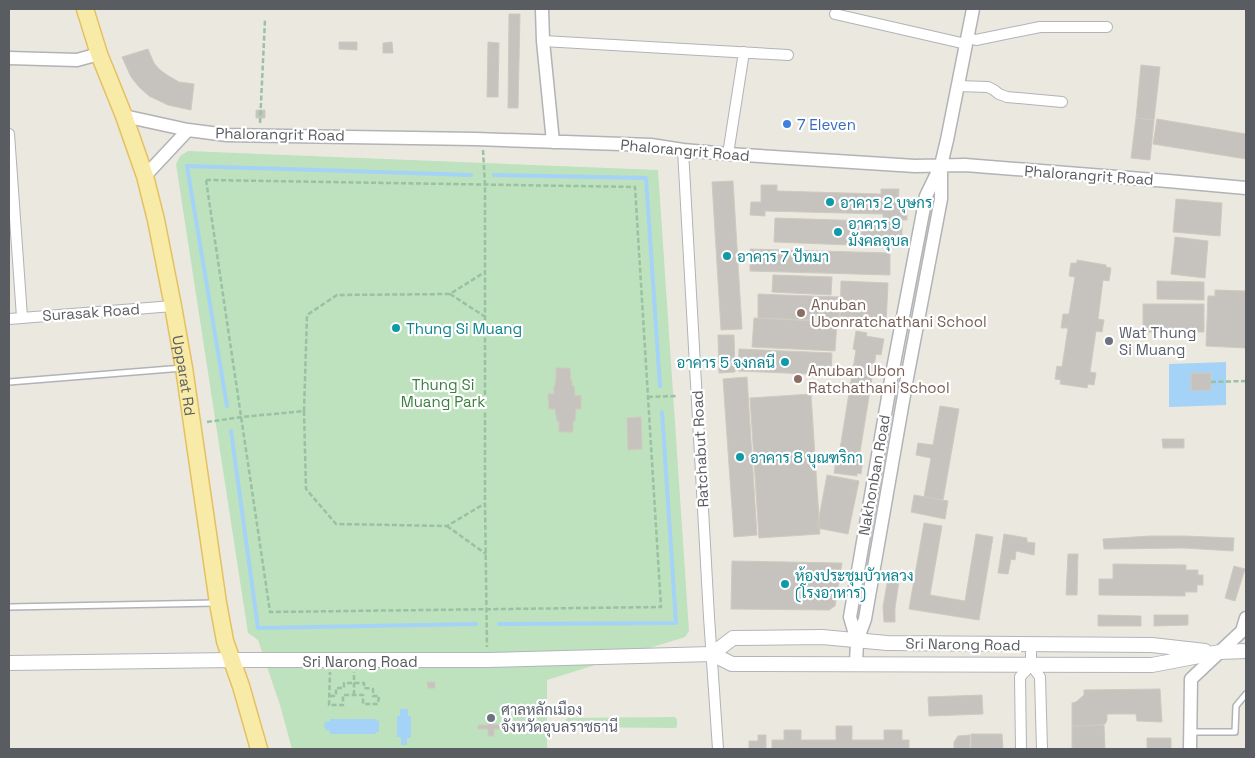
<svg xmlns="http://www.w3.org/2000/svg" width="1255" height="758" viewBox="0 0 1255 758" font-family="'Space Grotesk',Sarabun,sans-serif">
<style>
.green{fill:#bee1be}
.water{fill:#a4d3f7}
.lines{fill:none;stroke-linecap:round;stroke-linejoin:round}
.stream{stroke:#a4d3f7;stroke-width:4}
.building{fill:#c6c3be;stroke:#cfcabf}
.service-casing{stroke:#b1b3b7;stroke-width:8}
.minor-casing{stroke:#b1b3b7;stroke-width:12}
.tertiary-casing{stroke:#b1b3b7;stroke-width:15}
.secondary-casing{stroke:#b2b5ba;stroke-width:16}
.primary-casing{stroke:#e4c05f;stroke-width:19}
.path{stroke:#99c1a4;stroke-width:2.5;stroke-dasharray:5 2.5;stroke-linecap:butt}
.service{stroke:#fff;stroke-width:5}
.minor{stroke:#fff;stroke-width:10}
.tertiary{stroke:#fff;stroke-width:12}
.secondary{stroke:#fff;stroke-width:14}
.primary{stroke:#f8eba8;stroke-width:16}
.shop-dot{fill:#3f7fe0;stroke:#fff;stroke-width:2}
.culture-dot{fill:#0f9aa8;stroke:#fff;stroke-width:2}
.education-dot{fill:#8d6e63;stroke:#fff;stroke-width:2}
.worship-dot{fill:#6b7280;stroke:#fff;stroke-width:2}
.labels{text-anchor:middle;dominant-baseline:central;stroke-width:4.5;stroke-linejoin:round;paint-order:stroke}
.shop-label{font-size:15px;fill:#366cbe;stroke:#fff;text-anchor:start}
.street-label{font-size:15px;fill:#595c60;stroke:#fff}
.culture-label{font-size:15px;fill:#0d838f;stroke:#fff;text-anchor:start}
.education-label{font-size:15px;fill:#785e54;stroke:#fff;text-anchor:start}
.worship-label{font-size:15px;fill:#5b616d;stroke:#fff;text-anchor:start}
.park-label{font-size:15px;fill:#3a7e3e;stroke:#fff}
</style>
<rect width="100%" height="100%" fill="#ebe8e0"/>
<path class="green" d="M188 151 658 170 689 631 685 637 547 680V749H292L280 705 258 640 248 633 176 164 180 156Z
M674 717 677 719V725L676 728 567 727 565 726V720L568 718Z"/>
<path class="water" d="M1226 362V405L1169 407V364Z
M400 709H408V716H411V738H407V745H401V737H397V716H400Z
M330 719H376V721L379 720V732H376V734H330V731L326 730 324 726 325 722 330 721Z"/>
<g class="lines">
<path class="stream" d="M494 175 646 178 660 386
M227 406 187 166 471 175
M231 431 258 628 476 624
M499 624 676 623 662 412"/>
</g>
<path class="building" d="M509 14H520L518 108H508Z
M339 42H357V50L339 49Z
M392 42 393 53H383V43Z
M488 42 499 43 498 97H487Z
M148 49 154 63 159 69 167 75 179 82 194 84 191 110 168 105 149 96 139 87 131 77 122 57Z
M1141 65 1160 67 1154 120 1136 118Z
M256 110H265V118H256Z
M1136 118 1154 120 1150 160 1131 158Z
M1157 119 1246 134V159L1153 144Z
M733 181 742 329 721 330 712 182Z
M761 185H777V191L881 194V189H899L898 208H907V220L883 219V214L765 211V216L750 215 751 202H761Z
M1176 199 1222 203 1220 236 1173 232Z
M775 218 902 222V247L774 242Z
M1175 237 1208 241 1205 278 1171 274Z
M750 249 890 253V275L750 271Z
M1077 260 1106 265V267L1111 268 1109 281 1103 280 1098 319 1104 320 1102 332 1096 331 1090 372 1096 373 1094 385 1088 384 1087 388 1060 384 1061 380 1055 379 1057 366 1062 367 1068 328H1061L1063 314H1069L1075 277 1069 276 1071 263H1077Z
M773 275 832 277 831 295 772 292Z
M841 281 888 283 886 325 840 324Z
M1157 281 1204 282V300L1157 299Z
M1215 290 1246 291V348L1206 346 1208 296H1215Z
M758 294 840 297 839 321 758 318Z
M1143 304H1204V332H1143Z
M754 318 837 322 835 351 752 347Z
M856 331 867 333 866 336 884 339 881 355 876 354 859 458 863 459 861 474 857 473V476L834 473 837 454 839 455 856 350 853 349Z
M718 335H734L735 372 719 373Z
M739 349 832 353 831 375 738 371Z
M556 368H570L571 381H572V386H574L575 396 581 395V409H576L575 421H573V432H559V421H557L555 409H549L548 394H554V386H555V381H556Z
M1191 373H1211V390L1191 391Z
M747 377 757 535 734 537 723 379Z
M811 394 820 534 759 538 750 398Z
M940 406 959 409 943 500 924 497 931 458 916 455 918 443 933 445Z
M641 417 642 449 628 450 627 418Z
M1162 439H1184V448H1163Z
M827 475 859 481 848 534 817 528Z
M914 495 948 501 945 519 911 512Z
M924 523 942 526 930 595 965 601 976 534 993 537 979 620 909 609Z
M1004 534 1027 538V542L1035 543 1034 555 1016 551 1015 560 1011 559 1008 574 998 573Z
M1150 536H1184L1234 538 1233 551 1184 548 1104 549 1103 539Z
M1068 554H1078L1077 595H1066Z
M732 561 842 563 835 606 829 610 731 609Z
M1113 564 1186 565V570H1198V575H1203V585H1197V592H1185V596L1099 595V579H1113Z
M1234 566 1245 569 1235 601 1225 598Z
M889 572 900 574 895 608V622H884L883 607Z
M1098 615 1141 616V626H1098Z
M1154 615H1188V625L1154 626Z
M427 682H435V688H428Z
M1160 689 1162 722 1137 721 1136 714H1107V720L1105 724 1100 725 1072 726V703L1076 702 1084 695V690Z
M982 695 983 714 929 716 928 697Z
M488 712H494V725L503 724V729H494V736H488V729H478V725H488Z
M1104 725 1105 749H1072V726Z
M836 726H852V740H884V730H902V740H909V749H772V740H784V730H801V740H836Z
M971 734H1002L1003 749H971Z
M758 735H766V749H749V741H758Z
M970 735V749H954V742L958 736Z
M1147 738H1171V749H1147Z"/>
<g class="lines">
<g class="service-casing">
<path id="service" d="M9 382 183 368
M9 607 216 603
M1190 732H1235L1236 706 1246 694"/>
</g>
<g class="minor-casing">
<path id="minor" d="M835 14 966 44
M968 38 976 40 1040 27H1107
M543 41 788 55
M957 86 988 87 994 90 999 94 1007 97 1062 102
M9 134 22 317
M683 150 709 617 718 749
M728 154 744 52
M9 319 173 306
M1031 645V665L1040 677 1042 749
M1021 749 1020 677 1031 665"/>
</g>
<g class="tertiary-casing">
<path id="tertiary" d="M542 9 543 41 553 142
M9 58 77 60 99 54
M124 116 188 130 227 135 475 139 651 145 683 150 728 154 915 166 965 165 1168 181 1246 188
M145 176 188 130
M857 641 850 617 892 374 925 202 926 196 941 165 947 140 973 9
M856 664 857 641 865 619 907 378 941 199V170
M1190 749 1191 679 1242 631 1246 618"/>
</g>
<g class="secondary-casing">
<path id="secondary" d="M712 654 733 638 822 637 887 643 1152 645 1205 651
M9 663 232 660H487L712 654 732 664 1152 665 1220 652 1246 651"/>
</g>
<g class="primary-casing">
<g id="primary">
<path id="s1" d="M85 9 99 54 124 116 145 176 156 220 173 306 184 368 218 603 225 641 241 686 259 749"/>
</g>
</g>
<path class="path" d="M260 123 265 20
M483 150 485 185V503L487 647
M206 180 635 187 661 607 270 612Z
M450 294 484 316
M1211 382 1246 381
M648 397 677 396
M304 411 306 489 336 524 447 526 484 504
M207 422 242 417 304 411 307 315 337 295 450 294 485 272
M447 526 486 554
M354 695V672
M330 696H336V688H344V683H364V688L373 689V696H379L378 704H363V695H343V705H329L330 672"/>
<use href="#service" class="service"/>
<use href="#minor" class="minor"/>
<use href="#tertiary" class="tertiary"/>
<use href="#secondary" class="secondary"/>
<use href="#primary" class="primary"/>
</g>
<circle class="shop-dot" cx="787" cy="124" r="5"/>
<g class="culture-dot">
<circle cx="830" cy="202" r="5"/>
<circle cx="838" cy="232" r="5"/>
<circle cx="727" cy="256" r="5"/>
<circle cx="396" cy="328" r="5"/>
<circle cx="785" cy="362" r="5"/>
<circle cx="740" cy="457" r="5"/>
<circle cx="785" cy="584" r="5"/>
</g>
<g class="education-dot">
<circle cx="801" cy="313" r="5"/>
<circle cx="798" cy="379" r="5"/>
</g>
<g class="worship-dot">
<circle cx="1109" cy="341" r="5"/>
<circle cx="491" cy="718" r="5"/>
</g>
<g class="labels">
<g class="shop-label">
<text x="797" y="124">7 Eleven</text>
</g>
<g class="street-label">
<text transform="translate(280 134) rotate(1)">Phalorangrit Road</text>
<text transform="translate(685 150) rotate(5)">Phalorangrit Road</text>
<text transform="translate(1089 175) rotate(4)">Phalorangrit Road</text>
<text transform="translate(91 312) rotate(-4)">Surasak Road</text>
<text stroke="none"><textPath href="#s1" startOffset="381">Upparat Rd</textPath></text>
<text transform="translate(700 449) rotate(-93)">Ratchabut Road</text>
<text transform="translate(874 475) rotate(-80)">Nakhonban Road</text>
<text transform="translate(963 644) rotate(1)">Sri Narong Road</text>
<text x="360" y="661">Sri Narong Road</text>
</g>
<g class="culture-label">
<text x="840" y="202">อาคาร 2 บุษกร</text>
<text x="848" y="223">อาคาร 9<tspan x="848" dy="17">มังคลอุบล</tspan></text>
<text x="737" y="256">อาคาร 7 ปัทมา</text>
<text x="406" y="328">Thung Si Muang</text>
<text x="775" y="362" text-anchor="end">อาคาร 5 จงกลนี</text>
<text x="750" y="457">อาคาร 8 บุณฑริกา</text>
<text x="795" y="575">ห้องประชุมบัวหลวง<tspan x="795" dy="17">(โรงอาหาร)</tspan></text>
</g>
<g class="education-label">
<text x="811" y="304">Anuban<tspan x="811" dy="17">Ubonratchathani School</tspan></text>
<text x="808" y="370">Anuban Ubon<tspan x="808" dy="17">Ratchathani School</tspan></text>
</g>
<g class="worship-label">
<text x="1119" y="332">Wat Thung<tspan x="1119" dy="17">Si Muang</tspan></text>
<text x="501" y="709">ศาลหลักเมือง<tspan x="501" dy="17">จังหวัดอุบลราชธานี</tspan></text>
</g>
<g class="park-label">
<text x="443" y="384">Thung Si<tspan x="443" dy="17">Muang Park</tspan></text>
</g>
</g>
<rect width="1255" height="758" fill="none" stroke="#595c60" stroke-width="20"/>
</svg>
